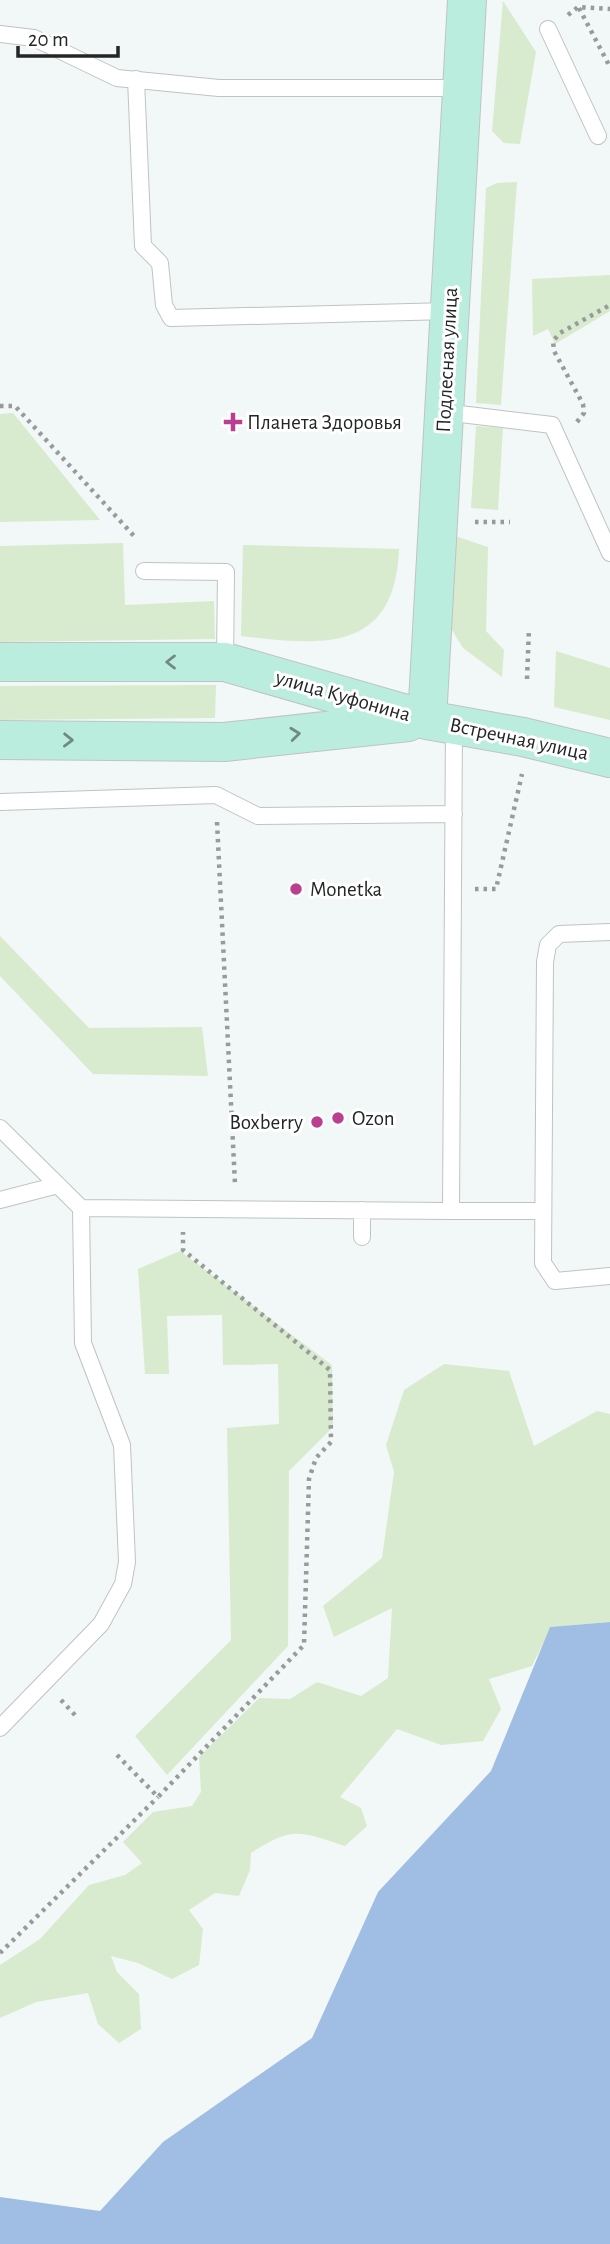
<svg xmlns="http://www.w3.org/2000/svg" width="610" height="2244" viewBox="0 0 610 2244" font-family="'Alegreya Sans',sans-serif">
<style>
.green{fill:#d8ebce}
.water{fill:#a0bee3}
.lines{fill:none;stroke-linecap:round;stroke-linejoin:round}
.service-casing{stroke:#bec4c3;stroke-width:18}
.secondary-casing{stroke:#bec4c3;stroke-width:40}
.path{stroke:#979b9b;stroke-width:4.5;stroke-dasharray:3.5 5;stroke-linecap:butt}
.service{stroke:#fff;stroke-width:16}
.secondary{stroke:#bbedde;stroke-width:38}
.oneway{stroke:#708a82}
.poi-dot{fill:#ba3f90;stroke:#fff;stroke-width:2.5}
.labels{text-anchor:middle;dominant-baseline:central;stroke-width:6;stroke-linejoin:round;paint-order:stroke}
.street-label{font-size:21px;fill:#242626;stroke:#fff}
.poi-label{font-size:21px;fill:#242626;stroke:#fff;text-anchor:start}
</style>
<rect width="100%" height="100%" fill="#f2f7f7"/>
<path class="green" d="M503 1 536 52 520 144 504 143 492 131Z
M517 182 501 405 476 403 486 188 497 183Z
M610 275V311L555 344 548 329 533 336 532 279Z
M13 413 100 520 0 522V414Z
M476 426 503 428 498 510 471 508Z
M452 535 488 547 486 631 504 650 502 677 463 648 447 622Z
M123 543 125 605 214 601 215 639 0 642V546Z
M243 545 399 549C395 653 323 646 241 636Z
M556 651 610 668V720L554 707Z
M216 685 215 718 0 720V686Z
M0 936 89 1028 202 1027 208 1076 93 1074 0 976Z
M180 1251 332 1365 333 1427 289 1471 288 1646 167 1775 135 1736 231 1640 227 1428 279 1424 278 1364 223 1365 222 1315 167 1316 169 1374H145L138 1269Z
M444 1364 509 1371 534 1446 597 1411 610 1414V1622L551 1627 532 1666 489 1679 501 1709 483 1741 441 1745 397 1729 340 1797 361 1808 367 1826 345 1846C300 1831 292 1826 251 1853L250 1870 239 1896 215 1893 189 1910 203 1929 199 1965 172 1979 138 1963 111 1956 117 1972 139 1994 141 2029 119 2043 98 2024 88 1993 36 2002 0 2018V1965L40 1939 89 1885 125 1875 142 1863 123 1842 153 1812 192 1806 201 1792 199 1757 259 1698 290 1699 317 1682 361 1696 388 1678 392 1608 334 1637 323 1606 382 1558 394 1472 386 1445 404 1390Z"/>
<path class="water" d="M610 1622V2244H0V2197L100 2211 163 2142 312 2038 378 1892 491 1771 550 1627Z"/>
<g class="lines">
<g class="service-casing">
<path id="service" d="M548 29 598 136
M0 34 34 38 117 78 219 88H462
M136 79 143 246 160 263 164 305 171 318 449 311
M444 412 552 425 610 553
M144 571 226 572 225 662
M0 802 216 795 258 816 454 814
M610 932 559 934 548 945 545 962 543 1263 555 1281 610 1276
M0 1128 81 1208 83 1343 122 1445 127 1562 123 1584 101 1624 0 1728
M0 1200 58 1185
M81 1208 451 1211 454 724
M451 1211H543
M362 1237V1210"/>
</g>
<g class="secondary-casing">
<path id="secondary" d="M0 662H225L427 720 523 737 610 758
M427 720 467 0
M0 740 224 742 408 722"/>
</g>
<path class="path" d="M579 8 610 67
M568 15 578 7 610 9
M0 406H15L134 536
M577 422 584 413 583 404 554 351 553 341 560 333 610 305
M475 522H510
M527 679 529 629
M217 822 235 1184
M475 889H496L522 774
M61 1700 75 1715
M117 1755 158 1797 304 1645 309 1479 316 1458 331 1442 330 1370 183 1250V1232
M0 1953 158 1797"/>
<use href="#service" class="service"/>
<use href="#secondary" class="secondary"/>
</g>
<defs><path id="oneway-chevron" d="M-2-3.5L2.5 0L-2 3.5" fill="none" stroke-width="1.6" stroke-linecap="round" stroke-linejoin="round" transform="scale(1.75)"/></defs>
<g class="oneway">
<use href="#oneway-chevron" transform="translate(171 662) rotate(180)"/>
<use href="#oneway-chevron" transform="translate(295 734) rotate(-6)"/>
<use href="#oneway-chevron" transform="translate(68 740) rotate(1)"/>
</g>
<g class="poi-dot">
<path d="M229.5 411.5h7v7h7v7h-7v7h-7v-7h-7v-7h7z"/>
<circle cx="296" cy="889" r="7"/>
<circle cx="338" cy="1118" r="7"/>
<circle cx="317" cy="1122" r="7"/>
</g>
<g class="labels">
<g class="street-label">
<text transform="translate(447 360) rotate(-87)">Подлесная улица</text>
<text transform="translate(343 696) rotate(16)">улица Куфонина</text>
<text transform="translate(519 739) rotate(12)">Встречная улица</text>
</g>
<g class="poi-label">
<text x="247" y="422">Планета Здоровья</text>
<text x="310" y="889">Monetka</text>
<text x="352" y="1118">Ozon</text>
<text x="303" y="1122" text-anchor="end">Boxberry</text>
</g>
</g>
<path d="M18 46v10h100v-10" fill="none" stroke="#242626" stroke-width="3.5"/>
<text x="28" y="46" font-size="21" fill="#242626" stroke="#ffffff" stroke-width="5" paint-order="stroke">20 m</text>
</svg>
